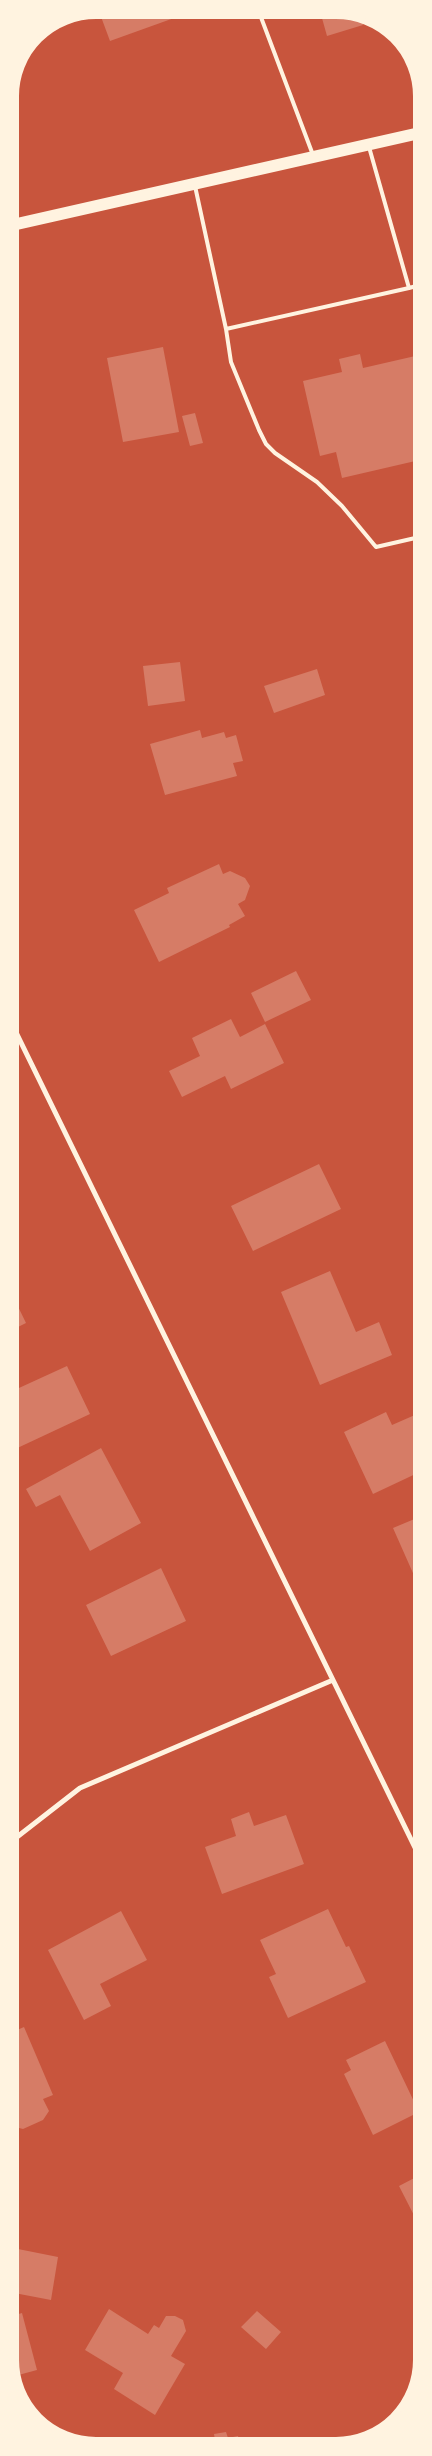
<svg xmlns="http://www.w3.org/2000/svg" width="432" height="2456" viewBox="0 0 432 2456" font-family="Roboto,sans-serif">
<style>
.building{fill:#d67c66}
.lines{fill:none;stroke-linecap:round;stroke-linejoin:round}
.service{stroke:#fff3e0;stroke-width:4}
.minor{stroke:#fff3e0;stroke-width:5}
.primary{stroke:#fff3e0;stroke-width:12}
.rim{fill:none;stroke:#fff3e0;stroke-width:6}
</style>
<rect width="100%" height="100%" fill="#c8553d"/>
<path class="building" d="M359 10 363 25 327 36 320 11Z
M188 13 110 41 100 14Z
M163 347 179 432 123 442 107 358Z
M360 354 363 368 424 354V459L342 478 336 452 320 456 303 381 342 372 339 359Z
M195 413 203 443 190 446 182 416Z
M180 662 185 701 148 706 143 666Z
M317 669 325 695 274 713 264 686Z
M200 730 202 738 224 732 226 738 236 735 243 761 233 763 237 776 165 795 150 744Z
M219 864 223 874 230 871 245 878 250 886 245 900 238 904 245 916 229 925 230 927 159 962 134 910 169 893 167 888Z
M296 971 311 1000 265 1022 251 993Z
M231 1019 240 1037 265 1024 284 1063 231 1089 225 1076 182 1097 169 1071 200 1056 192 1038Z
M319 1164 341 1209 253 1251 231 1206Z
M330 1271 356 1332 379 1322 392 1355 320 1385 281 1292Z
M8 1286 26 1323 8 1332Z
M67 1366 90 1414 11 1451 8 1444V1393Z
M424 1411V1470L373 1494 344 1432 386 1412 392 1425Z
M101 1448 141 1523 90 1551 60 1495 36 1507 26 1489Z
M424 1515V1598L393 1528Z
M161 1568 186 1621 111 1656 86 1605Z
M249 1812 254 1826 286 1815 304 1864 222 1894 205 1847 236 1836 231 1819Z
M328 1909 346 1947 349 1946 366 1982 288 2018 269 1977 276 1974 260 1940Z
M121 1911 147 1960 100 1984 111 2006 84 2020 48 1950Z
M24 2027 53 2095 43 2099 49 2111 43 2120 23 2129 15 2127 8 2117V2034Z
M385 2041 419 2112 373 2135 344 2074 351 2070 346 2060Z
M424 2173V2235L399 2186Z
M18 2249 58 2257 51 2300 9 2292Z
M109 2309 148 2334 154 2325 159 2328 166 2316H175L183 2320 186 2331 171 2356 185 2364 155 2415 114 2389 123 2373 85 2350Z
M257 2311 281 2332 266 2349 241 2327Z
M22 2313 37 2370 11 2377 8 2371V2317Z
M226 2432 228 2438 238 2436 240 2447H183L215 2440 214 2434Z"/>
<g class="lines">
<path class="service" d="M259 12 313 155
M369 147 409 288 424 284
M195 186 226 329 231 362 259 430 266 444 275 453 317 482 342 506 376 547 424 536
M226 329 409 288"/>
<path class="minor" d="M8 1016 424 1866
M8 1844 80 1788 333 1680"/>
<path class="primary" d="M8 226 424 132"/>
</g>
<path d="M0 0H432V2456H0ZM96 16H336A80 80 0 0 1 416 96V2360A80 80 0 0 1 336 2440H96A80 80 0 0 1 16 2360V96A80 80 0 0 1 96 16Z" fill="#fff3e0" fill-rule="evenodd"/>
<path class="rim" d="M96 16H336A80 80 0 0 1 416 96V2360A80 80 0 0 1 336 2440H96A80 80 0 0 1 16 2360V96A80 80 0 0 1 96 16Z"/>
</svg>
